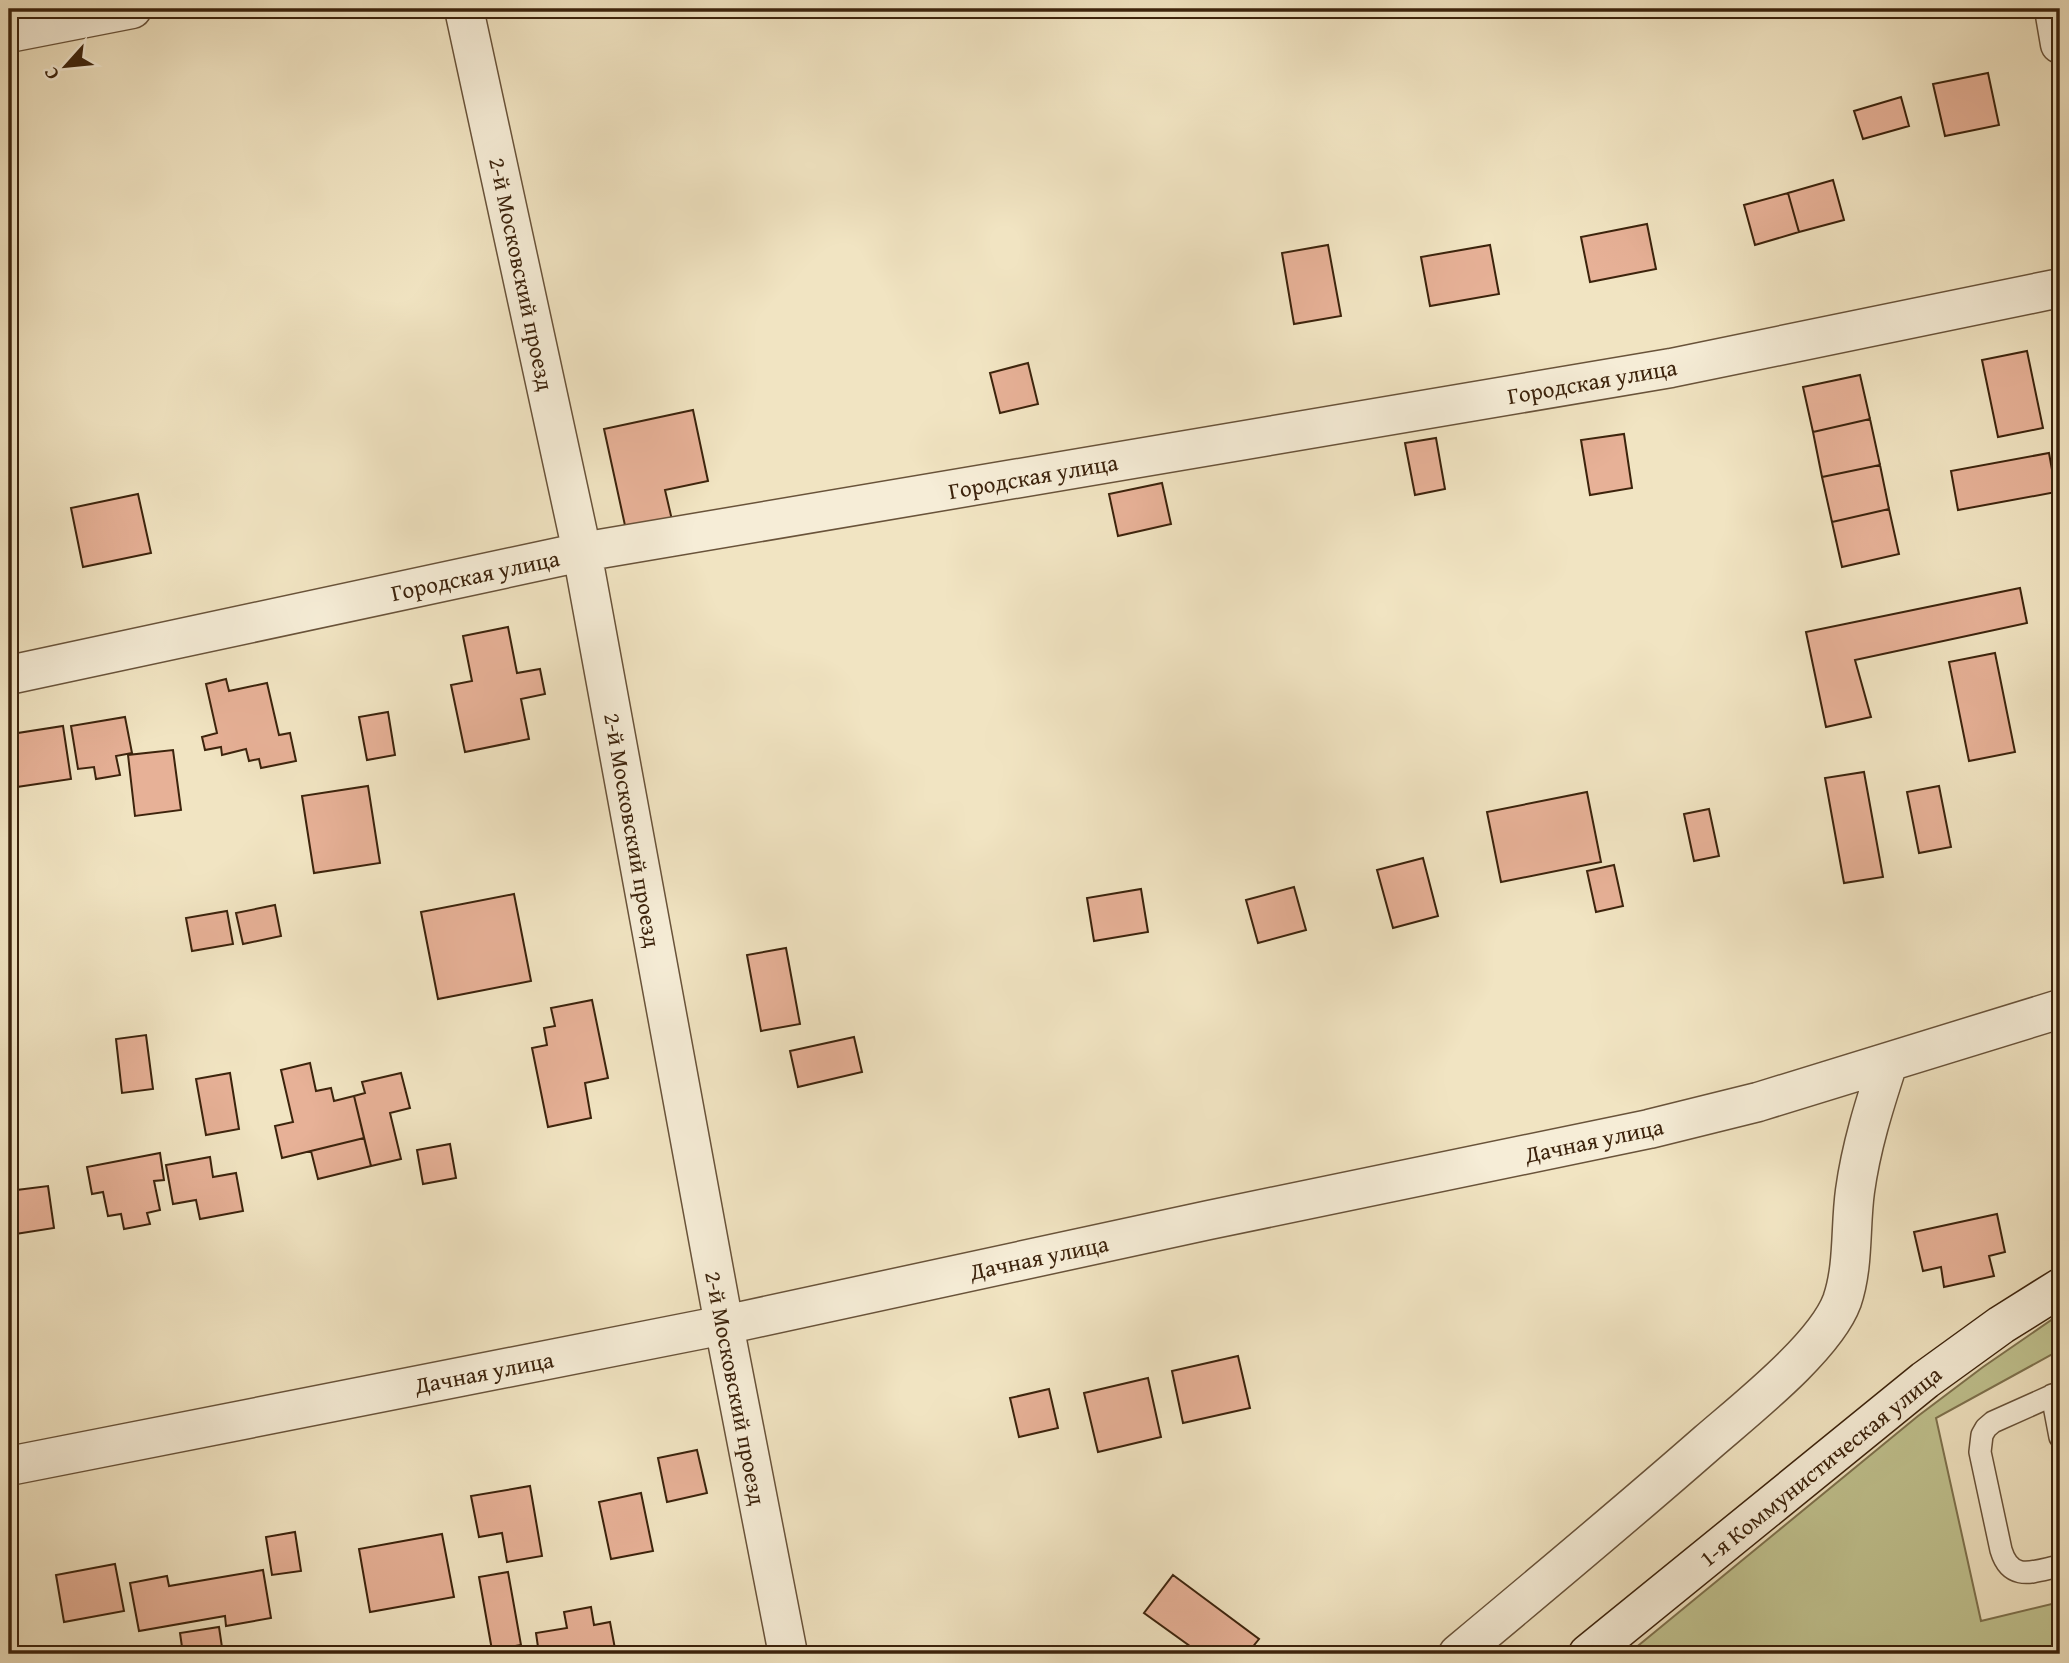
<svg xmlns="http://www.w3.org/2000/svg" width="2069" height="1663" viewBox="0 0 2069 1663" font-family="'Gentium Book Plus',serif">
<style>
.green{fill:#c0c28f;stroke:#7e724e;stroke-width:2}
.building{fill:#e7b197;stroke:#3c230c;stroke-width:2}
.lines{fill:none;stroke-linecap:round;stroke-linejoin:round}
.lane-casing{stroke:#69533a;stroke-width:24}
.street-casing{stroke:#69533a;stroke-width:41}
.secondary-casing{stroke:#3c230c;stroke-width:41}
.lane{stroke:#f6edd7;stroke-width:21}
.street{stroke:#f6edd7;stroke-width:38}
.secondary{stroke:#f6edd7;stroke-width:38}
.labels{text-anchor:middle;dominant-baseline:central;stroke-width:7;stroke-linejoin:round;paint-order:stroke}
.street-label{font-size:23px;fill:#3c230c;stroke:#f6edd7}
</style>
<rect width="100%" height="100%" fill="#f1e4c2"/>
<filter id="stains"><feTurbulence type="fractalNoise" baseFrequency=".00286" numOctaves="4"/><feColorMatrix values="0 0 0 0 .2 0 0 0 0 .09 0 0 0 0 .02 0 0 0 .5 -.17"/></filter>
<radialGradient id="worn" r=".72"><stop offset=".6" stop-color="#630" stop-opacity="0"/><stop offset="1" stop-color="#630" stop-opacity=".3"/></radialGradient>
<path class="green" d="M2060 1314V1350L1936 1418 1981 1621 2060 1602V1654H1628L1918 1416 1983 1367Z"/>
<path class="building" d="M1988 73 1999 125 1945 136 1933 84Z
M1901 97 1909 126 1863 139 1854 111Z
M1833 180 1844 220 1799 232 1788 193Z
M1788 193 1799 232 1755 245 1744 205Z
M1647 224 1656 269 1590 282 1581 237Z
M1328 245 1341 316 1294 324 1282 253Z
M1490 245 1499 294 1430 306 1421 257Z
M2027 351 2043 428 1998 437 1982 360Z
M1028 363 1038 404 1000 413 990 373Z
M1860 375 1870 419 1813 432 1803 387Z
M693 410 708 481 665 490 672 520 626 530 604 429Z
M1870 419 1880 465 1822 477 1813 432Z
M1624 434 1632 488 1590 495 1581 440Z
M1436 438 1445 489 1415 495 1405 443Z
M2049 453 2056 492 1958 510 1951 471Z
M1880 465 1889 509 1832 522 1822 477Z
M1162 483 1171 524 1118 536 1109 494Z
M138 494 151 553 83 567 71 508Z
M1889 509 1899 554 1842 567 1832 522Z
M2020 588 2027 623 1855 660 1871 717 1826 727 1806 632Z
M508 627 517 673 540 669 545 694 521 699 529 739 465 752 451 685 472 681 463 636Z
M1995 653 2015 752 1969 761 1949 662Z
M226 679 229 691 267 683 279 735 290 733 296 761 261 768 259 759 249 761 246 749 222 755 221 747 205 750 202 737 217 733 206 684Z
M388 712 395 755 367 760 359 717Z
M125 717 132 753 116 756 120 775 96 779 94 767 78 769 71 726Z
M9 719 11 734 63 726 71 779 10 788Z
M173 750 181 810 135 816 128 755Z
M1864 772 1883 877 1844 883 1825 778Z
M368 786 380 863 314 873 302 796Z
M1939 786 1951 847 1919 853 1907 792Z
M1587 792 1601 862 1501 882 1487 812Z
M1709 809 1719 856 1694 861 1684 814Z
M1423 858 1438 916 1393 928 1377 870Z
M1614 865 1623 906 1596 912 1587 871Z
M1294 887 1306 930 1258 943 1246 900Z
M1141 889 1148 932 1094 941 1087 898Z
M514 894 531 981 438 999 421 912Z
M275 905 281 936 243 944 236 913Z
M227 911 233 944 192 951 186 918Z
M786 948 800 1024 761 1031 747 955Z
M592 1000 608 1078 585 1083 591 1118 548 1127 532 1048 547 1045 544 1028 555 1026 551 1008Z
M146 1035 153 1089 122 1093 116 1039Z
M854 1037 862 1072 798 1087 790 1051Z
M310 1063 316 1091 331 1088 334 1101 354 1096 364 1138 282 1158 275 1126 293 1122 281 1070Z
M230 1073 239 1129 206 1135 196 1079Z
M401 1073 410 1108 390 1113 401 1159 371 1166 354 1096 365 1093 362 1082Z
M364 1138 371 1166 318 1179 311 1151Z
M450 1144 456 1178 423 1184 417 1150Z
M160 1153 164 1180 154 1181 160 1210 147 1213 150 1224 124 1229 121 1214 108 1216 103 1192 92 1194 87 1167Z
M210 1157 213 1177 236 1173 243 1211 200 1219 196 1200 173 1204 166 1165Z
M48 1186 54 1228 9 1235V1191Z
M1997 1214 2005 1252 1989 1256 1994 1276 1944 1287 1941 1267 1923 1271 1914 1232Z
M1238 1356 1250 1408 1183 1423 1172 1371Z
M1148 1378 1161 1437 1098 1452 1084 1393Z
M1049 1389 1058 1428 1019 1437 1010 1398Z
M697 1450 707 1493 667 1502 658 1458Z
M530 1486 542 1556 507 1562 502 1533 479 1537 471 1496Z
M641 1493 653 1551 611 1559 599 1502Z
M295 1532 301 1571 272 1575 266 1537Z
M442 1534 454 1597 370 1612 359 1549Z
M115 1564 124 1611 64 1622 56 1575Z
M263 1570 271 1618 226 1626 225 1616 139 1631 130 1583 167 1576 169 1586Z
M508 1572 521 1645 492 1650 479 1577Z
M1173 1575 1259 1639 1247 1654H1201L1144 1613Z
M591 1607 594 1625 610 1622 616 1654H539L536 1633 567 1628 564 1612Z
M219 1627 223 1654H183L180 1633Z
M736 1650V1654H712Z"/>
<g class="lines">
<g class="lane-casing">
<path id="lane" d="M2060 1392 1993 1422 1986 1428 1982 1435 1980 1452 2001 1550C2011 1583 2034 1571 2060 1566
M2052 1395 2060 1437"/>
</g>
<g class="street-casing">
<path id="street" d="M464 9 582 552 724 1325 788 1654
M2054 9 2060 44
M9 33 132 9
M9 675 582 552 1671 368 2060 288
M9 1466 724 1325 1209 1220 1649 1129 1758 1102 2060 1009
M1458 1654C1542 1584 1626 1514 1708 1442 1746 1409 1825 1347 1842 1301 1854 1266 1850 1227 1855 1191 1861 1147 1874 1106 1888 1063"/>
</g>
<g class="secondary-casing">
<path id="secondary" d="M1588 1654 1925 1380 2001 1325 2060 1288"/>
</g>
<use href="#lane" class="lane"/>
<use href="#street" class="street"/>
<use href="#secondary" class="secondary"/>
</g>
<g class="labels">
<g class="street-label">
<text transform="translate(522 274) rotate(78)">2-й Московский проезд</text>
<text transform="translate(1592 381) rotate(-10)">Городская улица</text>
<text transform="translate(1033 476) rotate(-10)">Городская улица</text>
<text transform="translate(475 575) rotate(-12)">Городская улица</text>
<text transform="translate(633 830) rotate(80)">2-й Московский проезд</text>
<text transform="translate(1594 1140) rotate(-12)">Дачная улица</text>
<text transform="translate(1039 1257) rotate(-12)">Дачная улица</text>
<text transform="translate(484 1372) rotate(-11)">Дачная улица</text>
<text transform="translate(736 1388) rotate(79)">2-й Московский проезд</text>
<text transform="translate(1820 1466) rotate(-39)">1-я Коммунистическая улица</text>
</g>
</g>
<rect width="2069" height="1663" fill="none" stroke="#f1e4c2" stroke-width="35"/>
<rect x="10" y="10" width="2048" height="1642" fill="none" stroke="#3c230c" stroke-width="3.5"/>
<rect x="18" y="18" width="2034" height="1628" fill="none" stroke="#3c230c" stroke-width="2"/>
<g transform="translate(66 66) rotate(243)" stroke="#f6edd7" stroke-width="5" paint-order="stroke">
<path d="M0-5L12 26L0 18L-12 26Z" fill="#3c230c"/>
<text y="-10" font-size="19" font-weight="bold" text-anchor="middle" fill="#3c230c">С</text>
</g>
<rect width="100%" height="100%" filter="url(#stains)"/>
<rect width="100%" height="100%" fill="url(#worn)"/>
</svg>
